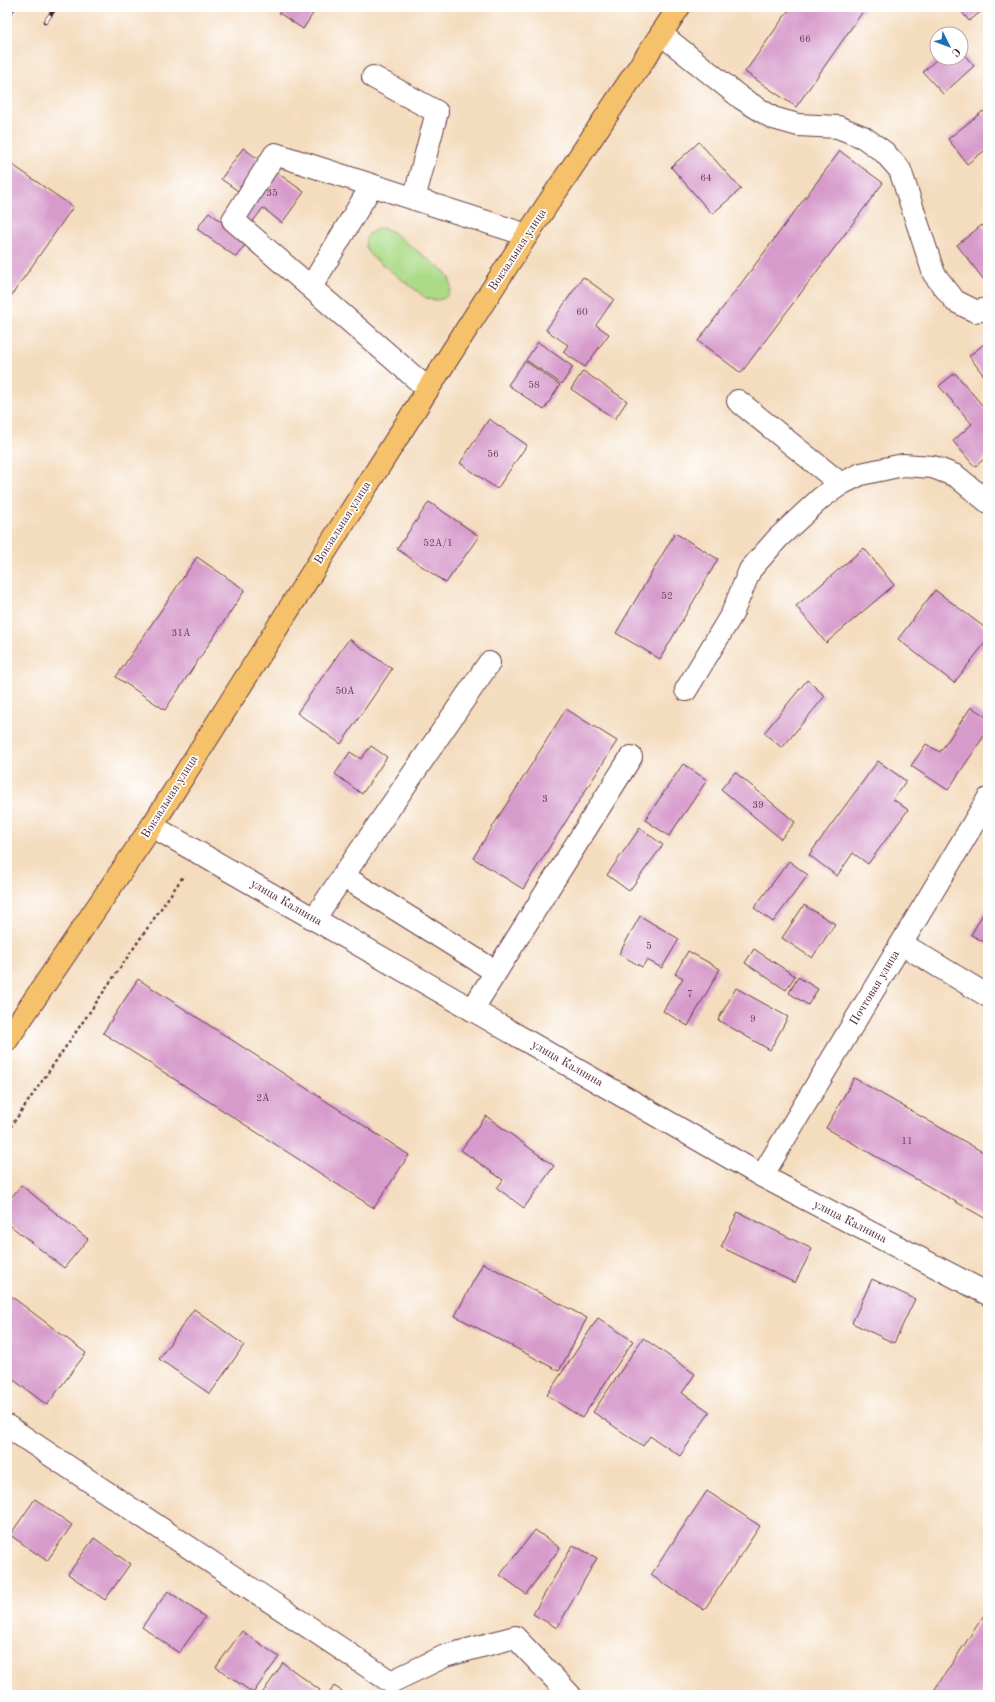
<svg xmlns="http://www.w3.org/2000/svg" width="995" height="1702" viewBox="0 0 995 1702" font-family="'Old Standard TT',serif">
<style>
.green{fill:#acdb88;stroke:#7b7d5a}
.building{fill:#d69acb}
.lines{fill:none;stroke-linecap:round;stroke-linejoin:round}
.minor-casing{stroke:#643b41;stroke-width:24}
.major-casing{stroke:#643b41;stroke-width:24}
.path{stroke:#643b41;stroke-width:2.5;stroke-dasharray:3 3;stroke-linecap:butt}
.minor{stroke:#fff;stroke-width:22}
.major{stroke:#f5c16b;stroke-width:22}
.rail-casing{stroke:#4a1f2b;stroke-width:4.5}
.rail{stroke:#fff;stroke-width:3;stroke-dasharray:9;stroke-linecap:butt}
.labels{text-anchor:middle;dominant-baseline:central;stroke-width:3.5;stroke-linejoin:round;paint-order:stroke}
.number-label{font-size:10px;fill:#6d3e53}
.street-label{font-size:12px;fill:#4a1f2b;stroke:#fff}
</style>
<rect width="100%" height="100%" fill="#fff"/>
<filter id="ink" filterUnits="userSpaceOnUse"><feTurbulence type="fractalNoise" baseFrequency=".025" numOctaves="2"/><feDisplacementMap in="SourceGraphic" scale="8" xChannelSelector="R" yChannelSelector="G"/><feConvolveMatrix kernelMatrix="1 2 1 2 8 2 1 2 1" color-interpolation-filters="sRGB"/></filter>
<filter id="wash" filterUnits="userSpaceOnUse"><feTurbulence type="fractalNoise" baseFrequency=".012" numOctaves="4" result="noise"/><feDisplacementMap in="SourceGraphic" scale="16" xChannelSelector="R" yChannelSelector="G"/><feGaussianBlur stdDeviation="0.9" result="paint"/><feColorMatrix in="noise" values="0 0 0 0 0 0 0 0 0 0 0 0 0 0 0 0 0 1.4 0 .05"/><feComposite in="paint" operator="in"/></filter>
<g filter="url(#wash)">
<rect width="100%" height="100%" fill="#f4dcbe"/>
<path class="green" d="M384 228 391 231 445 272C459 289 446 306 426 298L371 256C360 242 366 230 384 228Z"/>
<g id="blocks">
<path class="building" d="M283 7H313L316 9 303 29 279 13Z
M791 7H866L796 107 745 72Z
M958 7H987L969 21Z
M961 51 974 66 943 94 923 72 938 58H961Z
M983 111 988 118V148L967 164 948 139Z
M699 142 741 189 712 214 671 167Z
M243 148 304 192 282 223 263 208 242 236 248 241 236 257 197 229 209 212 223 223 244 195 221 179Z
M840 151 883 183 741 373 698 341Z
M7 161 73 207 7 302Z
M982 225 988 233V285L957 245Z
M583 277 614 299 596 325 609 334 585 367 563 352 568 345 546 330Z
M988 341V381L969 356Z
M538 342 573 367 562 384 526 360Z
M525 361 560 385 544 410 508 385Z
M583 371 627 401 615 419 571 389Z
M955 373 988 412V455L975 467 953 441 972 424 939 386Z
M489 419 527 445 497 489 460 463Z
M429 502 479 536 446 583 397 549Z
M675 533 718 559 660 659 616 633Z
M864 548 894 585 826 643 796 606Z
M197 557 245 590 165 710 116 677Z
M935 590 988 630V639L954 683 898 639Z
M349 639 392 669 341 744 297 713Z
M807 680 825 696 782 748 764 733Z
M971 707 988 718V730L948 790 911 766 926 744 940 752Z
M566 709 617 741 523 889 473 858Z
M371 746 387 757 362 794 335 774 350 752 361 759Z
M878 761 906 781 893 799 908 810 868 864 853 853 837 876 809 855Z
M683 764 707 780 669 836 645 820Z
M735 772 795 822 781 839 721 789Z
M640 828 663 845 629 891 607 875Z
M789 861 808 875 773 922 754 908Z
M804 905 835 924 812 958 782 938Z
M988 905V944L971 935Z
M640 916 679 939 662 968 647 960 642 967 619 954Z
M754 949 795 976 786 990 745 963Z
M688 951 720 969 688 1026 663 1011 683 978 675 974Z
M798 977 818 989 808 1005 789 993Z
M138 979 409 1155 374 1208 103 1033Z
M736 988 788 1017 770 1050 718 1020Z
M854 1078 988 1155V1220L826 1128Z
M486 1116 554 1166 524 1208 497 1188 503 1180 461 1150Z
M21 1185 88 1239 64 1268 7 1223V1203Z
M738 1212 812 1249 795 1283 721 1247Z
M483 1263 587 1318 559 1371 455 1316Z
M872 1279 915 1299 894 1343 852 1323Z
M7 1293 86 1353 47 1405 7 1375Z
M194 1309 244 1345 210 1394 159 1359Z
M598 1318 633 1341 582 1418 547 1395Z
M643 1338 695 1374 682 1393 710 1412 680 1456 650 1436 643 1446 593 1412Z
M707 1491 760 1526 704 1610 651 1575Z
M35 1499 72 1525 47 1561 10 1535Z
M535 1530 560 1548 526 1594 500 1575Z
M94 1538 130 1564 105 1600 68 1574Z
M573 1545 597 1558 557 1628 533 1614Z
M168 1591 205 1617 179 1653 142 1627Z
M988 1609V1695H931Z
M242 1631 279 1657 253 1693 216 1667Z
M283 1663 320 1690 316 1695H261Z
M334 1686 348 1695H328Z"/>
</g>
</g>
<g filter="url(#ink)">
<use href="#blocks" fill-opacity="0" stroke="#643b41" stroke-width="1"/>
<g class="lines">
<g class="minor-casing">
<path id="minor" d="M661 34 741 98 773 118 798 125 838 127 863 137 884 152 900 170 934 274 955 301 975 311 988 309
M373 77 437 112 414 199
M311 287 372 185
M428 389 233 220 275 154 527 235
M738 401 841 484
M686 690 732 614 750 570 778 538 821 498 841 484 861 474 903 465 933 467 956 476 988 502
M152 826 762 1176 988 1294
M343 876 489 663
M314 919 343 876 496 972
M902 944 988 996
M472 1010 631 757
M762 1176 988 799
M7 1426 391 1682
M391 1682 445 1656 515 1637 570 1695"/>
</g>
<g class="major-casing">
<path id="major" d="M7 1040 152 826 428 389 527 235 679 7"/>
</g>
<path class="path" d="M7 1132 184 875"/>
<use href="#minor" class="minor"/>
<use href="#major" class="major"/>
<g class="rail-casing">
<path id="rail" d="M7 17 14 7
M45 22 56 7"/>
</g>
<use href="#rail" class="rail"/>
</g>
</g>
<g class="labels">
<g class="number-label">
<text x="805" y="39">66</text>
<text x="706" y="178">64</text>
<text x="272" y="193">35</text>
<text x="582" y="312">60</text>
<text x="534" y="385">58</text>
<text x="493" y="454">56</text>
<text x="438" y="543">52А/1</text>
<text x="667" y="596">52</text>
<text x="181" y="633">31А</text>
<text x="345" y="691">50А</text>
<text x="545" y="799">3</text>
<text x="758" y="805">39</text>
<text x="649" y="946">5</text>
<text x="690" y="994">7</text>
<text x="753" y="1019">9</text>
<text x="263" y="1098">2А</text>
<text x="907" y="1141">11</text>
</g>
<g class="street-label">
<text transform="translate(518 250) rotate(-57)">Вокзальная улица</text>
<text transform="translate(343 523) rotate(-58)">Вокзальная улица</text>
<text transform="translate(170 797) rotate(-58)">Вокзальная улица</text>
<text transform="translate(286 903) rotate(30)">улица Калнина</text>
<text transform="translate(875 988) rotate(-59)">Почтовая улица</text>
<text transform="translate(567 1064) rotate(30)">улица Калнина</text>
<text transform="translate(850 1222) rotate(27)">улица Калнина</text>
</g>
</g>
<rect width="995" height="1702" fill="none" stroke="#fff" stroke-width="24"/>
<g transform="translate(949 46) rotate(132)"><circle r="19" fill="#ffffff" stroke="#b7a5aa"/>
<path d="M0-3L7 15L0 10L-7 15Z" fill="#1f6fb2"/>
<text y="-6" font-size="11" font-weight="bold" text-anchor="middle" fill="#4a1f2b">С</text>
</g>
</svg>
